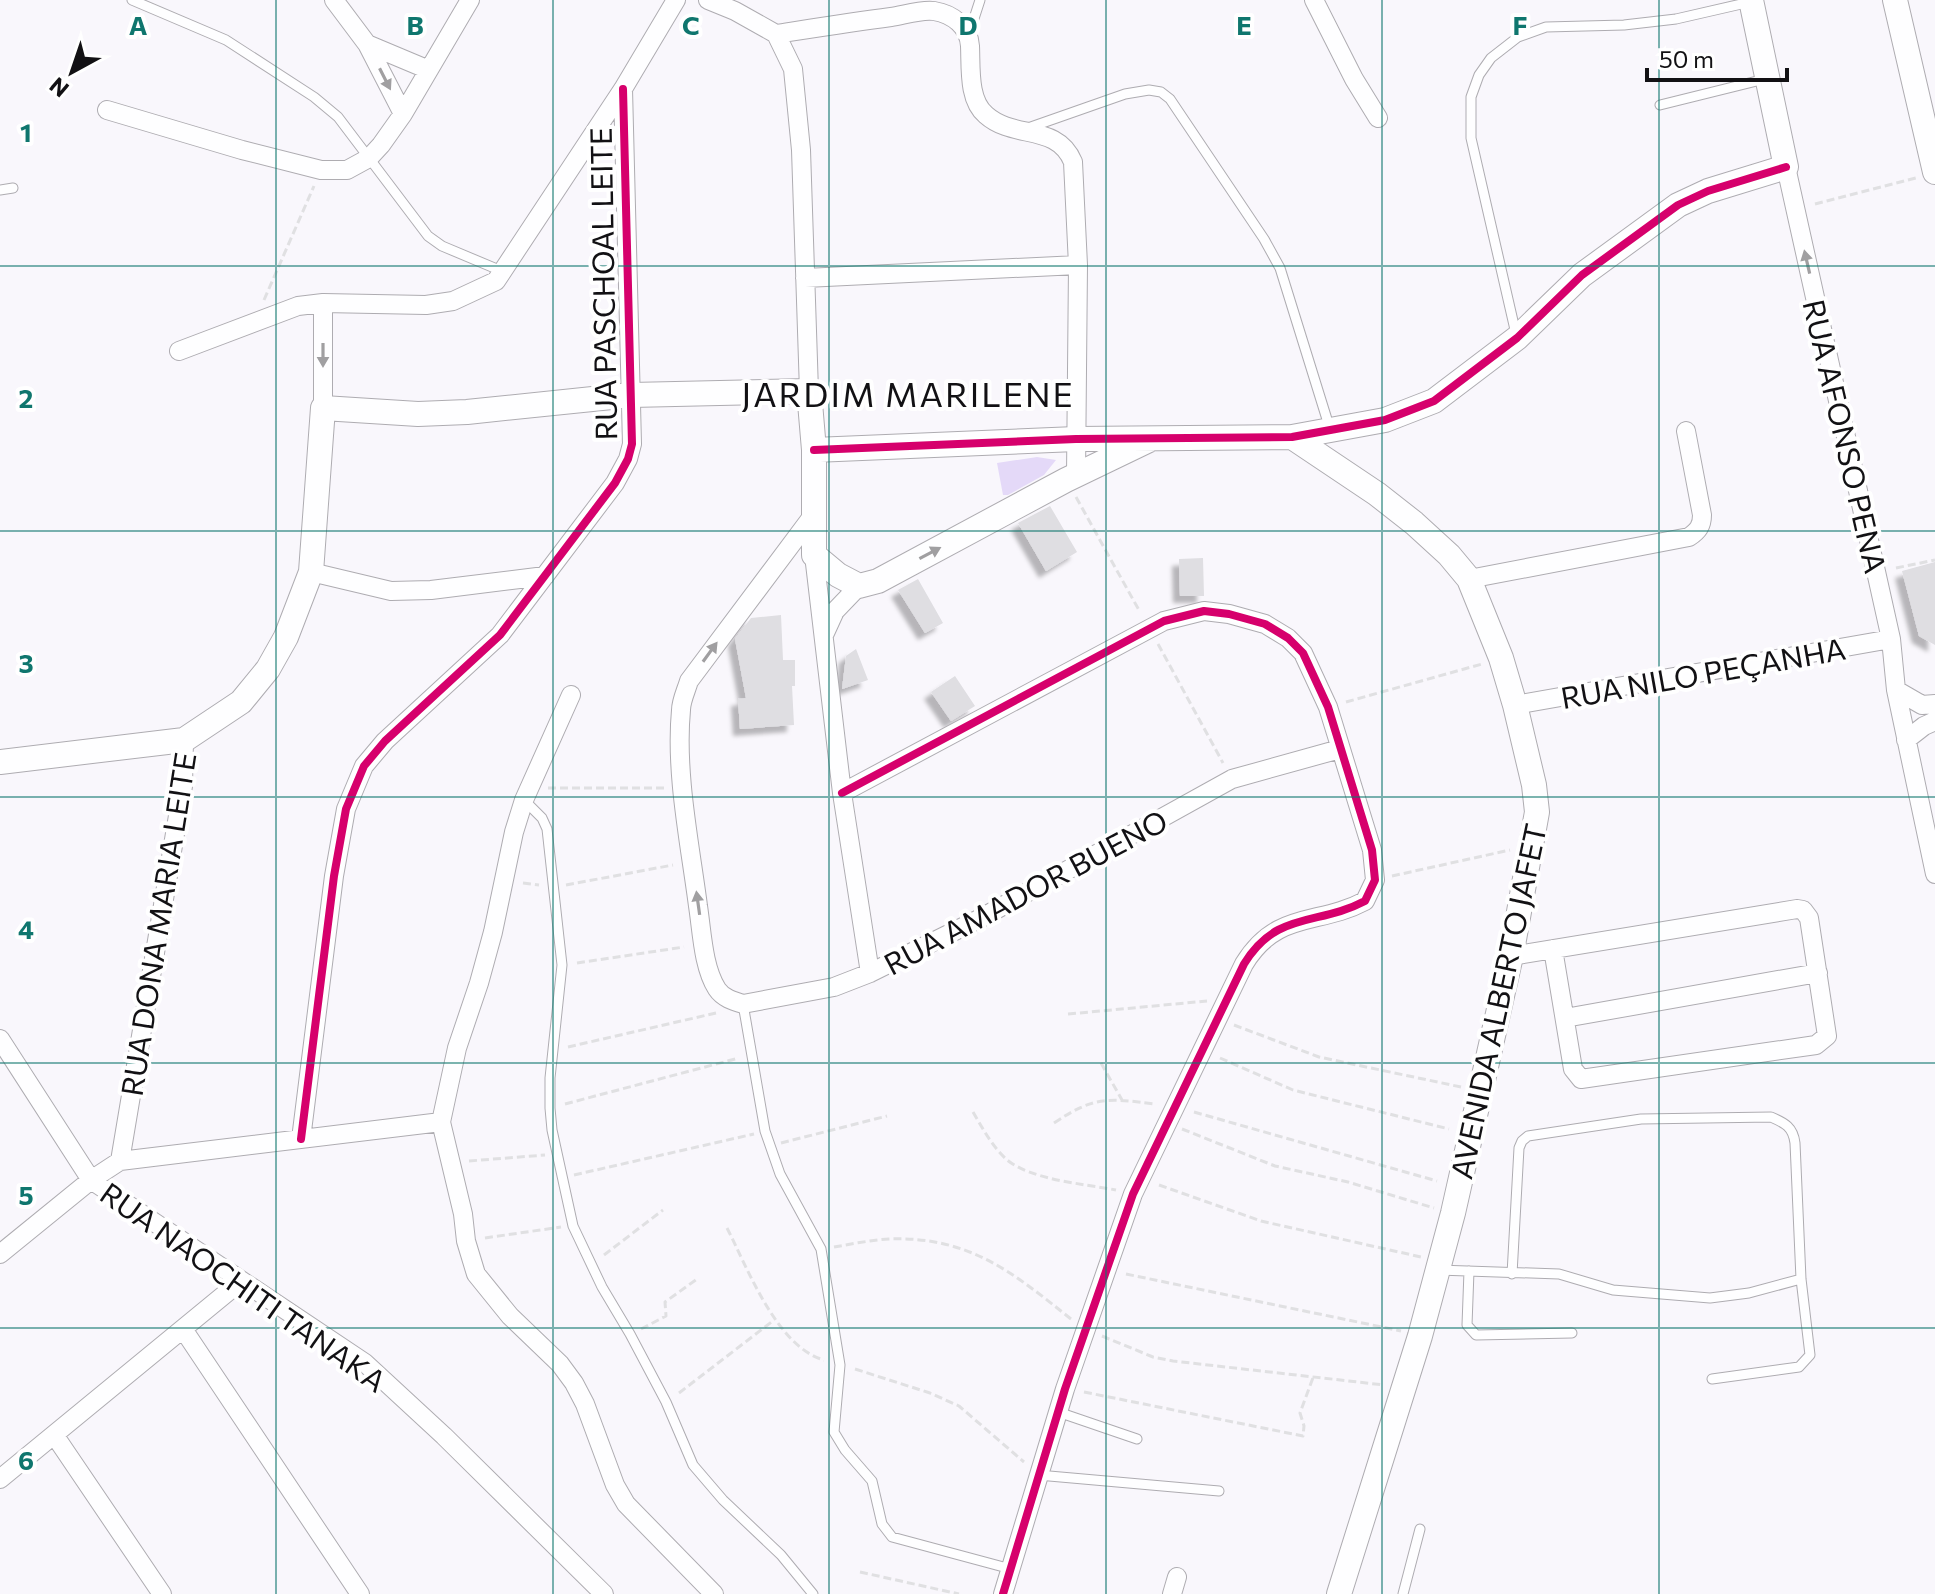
<svg xmlns="http://www.w3.org/2000/svg" width="1935" height="1594" viewBox="0 0 1935 1594" font-family="Commissioner,sans-serif">
<style>
.green{fill:#e4d9f8}
.building{fill:#dfdee2;filter:url(#shadow)}
.lines{fill:none;stroke-linecap:round;stroke-linejoin:round}
.lane-casing{stroke:#aeacb1;stroke-width:11}
.street-casing{stroke:#aeacb1;stroke-width:20}
.secondary-casing{stroke:#aeacb1;stroke-width:26}
.path{stroke:#e0e0e2;stroke-width:3;stroke-dasharray:8 4;stroke-linecap:butt}
.lane{stroke:#fefeff;stroke-width:9}
.street{stroke:#fefeff;stroke-width:18}
.secondary{stroke:#fefeff;stroke-width:24}
.cycleway-casing{stroke:#fff;stroke-width:13}
.cycleway{stroke:#d6006c;stroke-width:8}
.oneway{fill:#a09fa1}
.grid{fill:none;stroke:#0f766e;stroke-width:2;stroke-opacity:0.55}
.labels{text-anchor:middle;dominant-baseline:central;stroke-width:8;stroke-linejoin:round;paint-order:stroke}
.street-label{font-size:30px;fill:#121114;stroke:#fff}
.quarter-label{font-size:34px;letter-spacing:2px;fill:#121114;stroke:#fff}
.grid-label{font-size:26px;text-anchor:middle;font-weight:bold;fill:#0f766e;stroke:#fff;stroke-width:8;stroke-linejoin:round;paint-order:stroke}
</style>
<defs>
<filter id="shadow"><feDropShadow dx="-7" dy="7" stdDeviation="2" flood-color="#0004"/></filter>
</defs>
<rect width="100%" height="100%" fill="#f9f7fc"/>
<path class="green" d="M1037 457 1056 460 1044 475 1008 495H1003L997 463Z"/>
<path class="building" d="M1050 506 1077 552 1046 571 1018 523Z
M1203 558 1204 596H1180L1179 559Z
M1935 562V645L1919 636 1902 571Z
M918 579 943 623 925 633 898 590Z
M781 615 783 660H795V686H792L794 725 740 729 738 699 746 698 735 639 751 618Z
M856 649 868 680 842 689 846 656Z
M955 676 975 706 951 721 931 692Z"/>
<g class="lines">
<g class="lane-casing">
<path id="lane" d="M132 0 226 40 314 97 338 117 428 236 442 246 504 272
M969 34 980 0
M1660 105 1765 79
M1028 128 1125 94 1149 90 1161 92 1170 99 1264 239 1280 268 1330 429
M0 190 13 188
M1516 334 1471 138V97L1479 75 1491 58 1518 37 1546 27 1624 25 1676 19 1750 2
M524 800 542 818 547 829 562 965 550 1078V1108L552 1130 573 1226 602 1287 630 1334 666 1402 693 1465 723 1500 781 1555 813 1594
M743 1004 765 1131 780 1174 821 1249 840 1365 834 1432 845 1450 872 1481 882 1524 892 1537 1011 1569
M1438 1270 1559 1274 1613 1290 1710 1298 1749 1293 1801 1279
M1469 1271 1467 1325 1476 1335 1572 1333
M1512 1274 1519 1148 1522 1141 1528 1136 1641 1119 1771 1117C1785 1123 1793 1127 1795 1143L1801 1279 1810 1355 1799 1367 1712 1379
M1058 1412 1137 1439
M1038 1475 1219 1491
M1403 1594 1420 1529"/>
</g>
<g class="street-casing">
<path id="street" d="M334 0 367 44 403 114
M708 0 735 11 776 34 793 69 801 150 809 391
M1314 0 1354 79 1378 118
M776 34C815 28 853 22 891 17 904 15 922 9 934 11 953 14 969 27 970 46 971 68 968 100 986 115 1014 140 1057 123 1073 162L1078 265 1076 475
M367 44 429 70
M107 110 242 150 321 170H347L369 158 381 145 403 114 470 0
M1786 167 1891 639 1896 690 1935 874
M805 278 1078 265
M323 303V408
M179 351 298 306 323 303 426 305 453 301 496 281 623 89 676 0
M814 514 689 681C686 691 681 701 681 710 675 773 690 844 698 906 702 932 703 967 717 989 723 998 733 1001 743 1004L834 987 870 973 981 918 1232 779 1340 749
M814 555 842 793 870 973
M311 572 391 591 431 590 545 576
M1469 579 1689 537C1698 531 1702 526 1702 515L1686 431
M824 635 835 611 859 586
M1896 690 1922 705 1935 704
M571 695 524 800 514 832 493 932 479 983 457 1048 441 1122 463 1214 466 1241 476 1274 510 1316 560 1364 574 1383 585 1404 615 1485 626 1504 714 1594
M1515 705 1891 639
M1906 740 1924 726 1935 721
M842 793 1164 621 1204 611 1229 614 1265 624 1288 638 1303 653 1328 707 1372 850 1375 880 1365 901C1318 926 1277 910 1244 964L1133 1194 1065 1389 1003 1594
M1511 956 1797 909 1803 910 1809 918 1827 1036 1816 1045 1581 1079 1573 1069 1553 949
M1565 1018 1818 973
M0 1039 91 1180 365 1363 444 1436 604 1594
M301 1139 334 876 346 809 364 766 385 741 500 635 615 483 628 459 632 444 623 89
M120 1161 183 786 184 740
M0 1254 91 1180 120 1161 441 1122
M183 1329 360 1594
M55 1436 162 1594
M0 1479 241 1281
M1172 1594 1177 1577"/>
</g>
<g class="secondary-casing">
<path id="secondary" d="M1895 0 1935 172
M1292 437 1377 494 1414 523 1449 555 1469 579 1501 658 1515 705 1534 785 1537 812 1511 956 1453 1213 1420 1336 1339 1594
M814 450 1076 439 1292 437 1385 420 1434 401 1517 338 1582 275 1678 205 1708 191 1786 167 1751 0
M0 762 184 740 241 702 268 669 286 637 311 572 323 408 418 414 467 412 631 395 809 391 814 450V555L838 575 859 586 878 581 1066 480 1149 440"/>
</g>
<path class="path" d="M1815 204 1916 178
M264 300 314 186
M1076 497 1140 612
M1896 568 1935 560
M1158 644 1223 763
M1346 702 1482 664
M548 788H664
M1392 876 1510 850
M523 883 539 885
M566 885 673 865
M577 963 684 947
M1068 1014 1207 1001
M1234 1025 1319 1057 1461 1087
M568 1047 716 1013
M1220 1058 1293 1090 1449 1129
M1101 1063 1122 1100
M565 1104 739 1058
M973 1112C983 1129 992 1146 1006 1159 1030 1180 1085 1184 1116 1190
M1194 1112 1437 1181
M1054 1123C1094 1096 1108 1098 1155 1104
M1182 1129 1275 1166 1348 1182 1434 1208
M781 1143 887 1116
M469 1161 545 1155
M574 1175 754 1134
M1159 1185 1261 1221 1421 1257
M727 1228C748 1269 777 1347 824 1360
M485 1238 561 1227
M834 1247C852 1244 871 1240 889 1239 969 1236 1012 1272 1071 1319
M604 1255 663 1210
M1126 1274 1401 1331
M641 1329 666 1316 665 1302 697 1279
M1102 1336 1153 1357 1173 1361 1384 1385
M855 1369 930 1393 959 1406 1024 1462
M1084 1392 1303 1436 1304 1426 1300 1413 1314 1375
M679 1393 774 1320
M860 1572 959 1594"/>
<use href="#lane" class="lane"/>
<use href="#street" class="street"/>
<use href="#secondary" class="secondary"/>
<g class="cycleway-casing">
<path id="cycleway" d="M814 450 1076 439 1292 437 1385 420 1434 401 1517 338 1582 275 1678 205 1708 191 1786 167
M842 793 1164 621 1204 611 1229 614 1265 624 1288 638 1303 653 1328 707 1372 850 1375 880 1365 901C1318 926 1277 910 1244 964L1133 1194 1065 1389 1003 1594
M301 1139 334 876 346 809 364 766 385 741 500 635 615 483 628 459 632 444 623 89"/>
</g>
<use href="#cycleway" class="cycleway"/>
</g>
<defs><path id="oneway-solid" d="M-6-.8H1V-3.2L6.5 0L1 3.2V.8H-6Z" transform="scale(2)"/></defs>
<g class="oneway">
<use href="#oneway-solid" transform="translate(385 79) rotate(63)"/>
<use href="#oneway-solid" transform="translate(1807 262) rotate(-103)"/>
<use href="#oneway-solid" transform="translate(323 355) rotate(90)"/>
<use href="#oneway-solid" transform="translate(930 553) rotate(-28)"/>
<use href="#oneway-solid" transform="translate(710 652) rotate(-54)"/>
<use href="#oneway-solid" transform="translate(698 903) rotate(-98)"/>
</g>
<path class="grid" d="M276 0V1594M553 0V1594M829 0V1594M1106 0V1594M1382 0V1594M1659 0V1594M0 266H1935M0 531H1935M0 797H1935M0 1063H1935M0 1328H1935"/>
<g class="labels">
<g class="street-label">
<text transform="translate(602 284) rotate(-91)">RUA PASCHOAL LEITE</text>
<text transform="translate(1846 436) rotate(77)">RUA AFONSO PENA</text>
<text transform="translate(1703 672) rotate(-10)">RUA NILO PEÇANHA</text>
<text transform="translate(1025 891) rotate(-28)">RUA AMADOR BUENO</text>
<text transform="translate(157 924) rotate(-81)">RUA DONA MARIA LEITE</text>
<text transform="translate(1497 1001) rotate(-78)">AVENIDA ALBERTO JAFET</text>
<text transform="translate(244 1286) rotate(35)">RUA NAOCHITI TANAKA</text>
</g>
<g class="quarter-label">
<text x="908" y="393">JARDIM MARILENE</text>
</g>
</g>
<g class="grid-label">
<text x="138" y="35">A</text>
<text x="415" y="35">B</text>
<text x="691" y="35">C</text>
<text x="968" y="35">D</text>
<text x="1244" y="35">E</text>
<text x="1520" y="35">F</text>
<text x="26" y="142">1</text>
<text x="26" y="408">2</text>
<text x="26" y="673">3</text>
<text x="26" y="939">4</text>
<text x="26" y="1205">5</text>
<text x="26" y="1470">6</text>
</g>
<g transform="translate(72 72) rotate(220)" stroke="#ffffff" stroke-width="6" paint-order="stroke">
<path d="M0-6L14 30L0 20L-14 30Z" fill="#121114"/>
<text y="-12" font-size="22" font-weight="bold" text-anchor="middle" fill="#121114">N</text>
</g>
<path d="M1647 68v12h140v-12" fill="none" stroke="#121114" stroke-width="4"/>
<text x="1659" y="68" font-size="24" fill="#121114" stroke="#ffffff" stroke-width="6" paint-order="stroke">50 m</text>
</svg>
